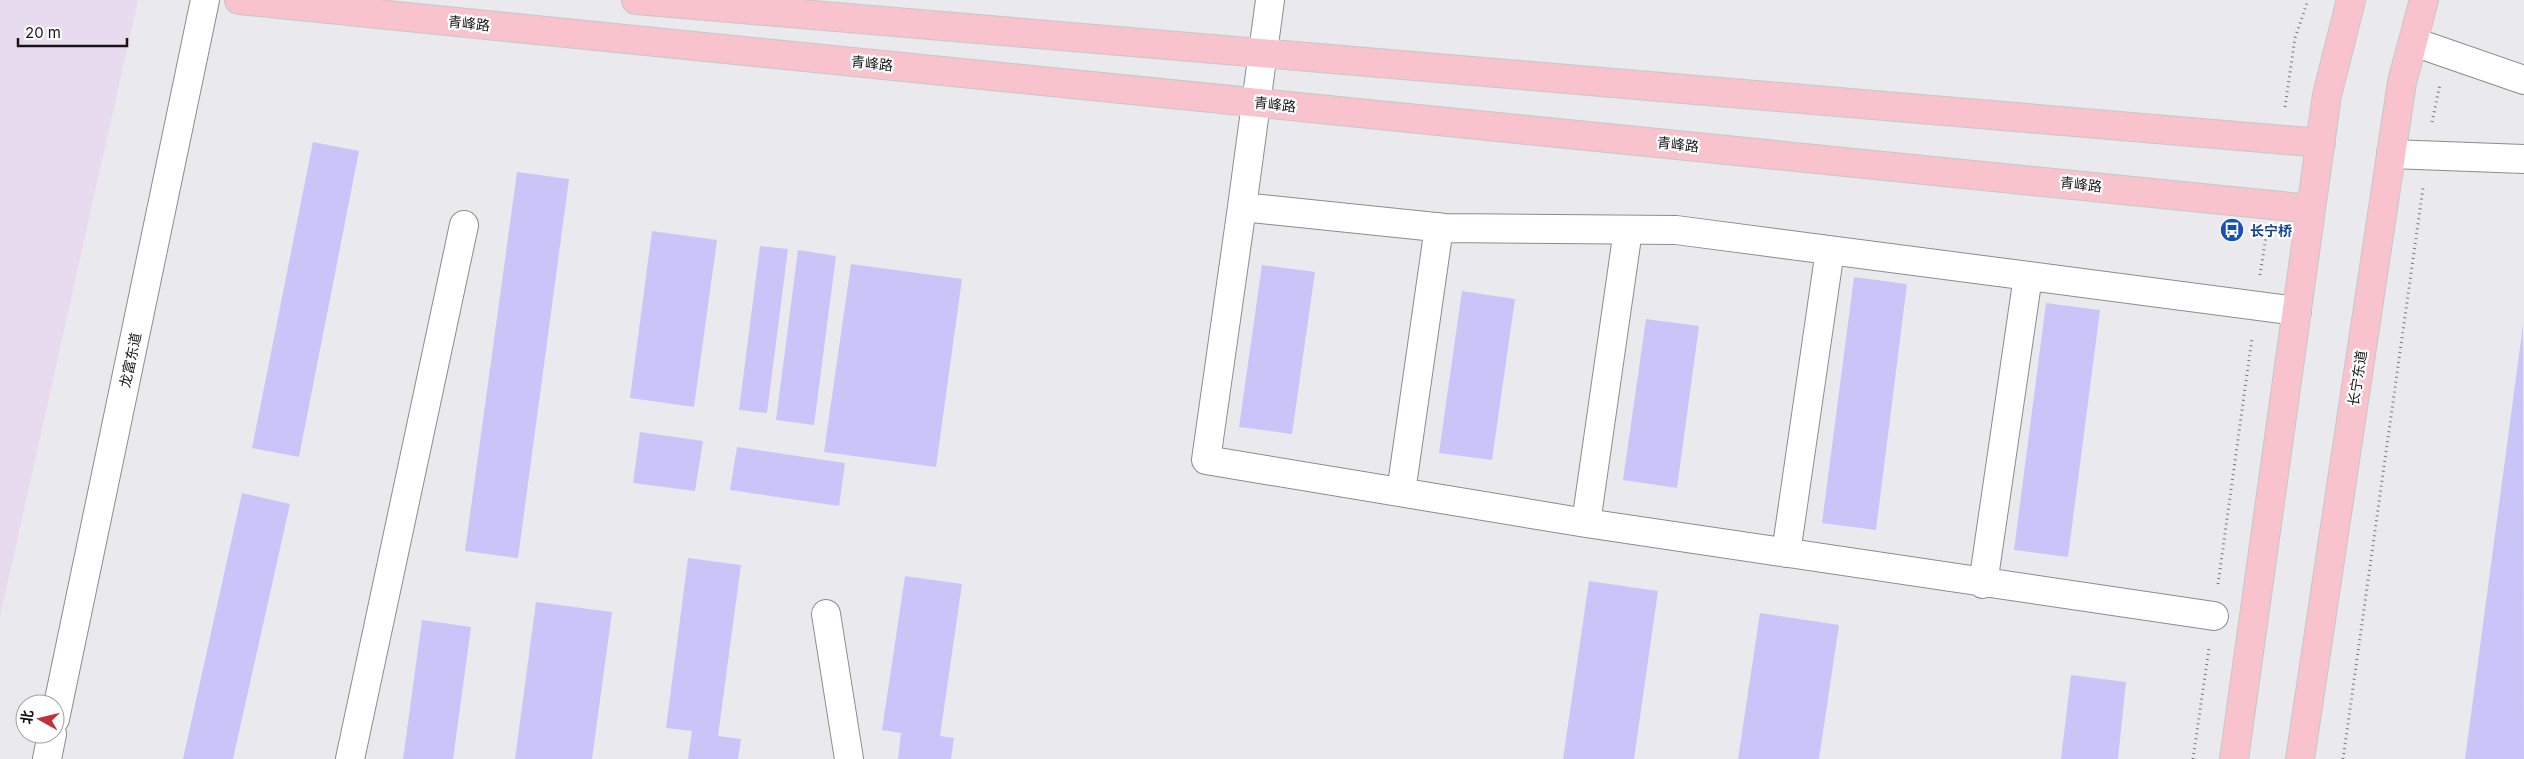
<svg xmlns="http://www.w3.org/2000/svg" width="2524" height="759" viewBox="0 0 2524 759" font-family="Inter,'Noto Sans SC',sans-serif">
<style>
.commercial{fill:#e9dbef}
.building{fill:#c9c5f9}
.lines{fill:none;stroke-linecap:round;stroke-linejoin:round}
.minor-casing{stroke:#8c8c8f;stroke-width:30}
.major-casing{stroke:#c7c7c7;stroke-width:30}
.path{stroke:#78787b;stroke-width:3;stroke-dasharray:1 4;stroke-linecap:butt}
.minor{stroke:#fff;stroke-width:28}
.major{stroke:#f8c3cd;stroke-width:28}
.labels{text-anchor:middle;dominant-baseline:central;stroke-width:4.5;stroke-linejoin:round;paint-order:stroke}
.street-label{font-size:14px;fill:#161617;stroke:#fff}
.transit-label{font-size:14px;font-weight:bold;fill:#164399;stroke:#fff;text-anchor:start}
</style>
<rect width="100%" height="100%" fill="#eaeaee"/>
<path class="commercial" d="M0 0H138L0 617Z"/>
<path class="building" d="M313 142 359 151 299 457 252 448Z
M517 172 569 179 518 558 465 551Z
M652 231 717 240 694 407 630 398Z
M760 246 788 249 767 413 739 410Z
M798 250 836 256 814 425 776 420Z
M851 264 962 279 936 467 824 452Z
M1262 265 1315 272 1292 434 1239 427Z
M1854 277 1907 284 1876 530 1822 523Z
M1462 291 1515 299 1492 460 1439 453Z
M2046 303 2100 310 2068 557 2014 550Z
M1646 319 1699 326 1677 488 1623 480Z
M2523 325 2524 759H2465Z
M640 432 703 441 695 491 633 483Z
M737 447 845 463 839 506 730 490Z
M242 493 290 504 233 759H183Z
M688 558 741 565 718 736 741 739 738 759H688L692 731 666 728Z
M905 576 962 584 940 736 954 738 951 759H898L901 733 882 730Z
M1589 581 1658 591 1634 759H1563Z
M536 602 612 612 592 759H515Z
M1760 613 1839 625 1819 759H1738Z
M422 620 471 627 453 759H403Z
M2071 675 2126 682 2118 759H2061Z"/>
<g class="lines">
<g class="minor-casing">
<path id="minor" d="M1270 0 1242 207 1445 228 1676 230 2297 311
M2414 42 2524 80
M2391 154 2524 159
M1242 207 1206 460 1586 523 2214 616
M1401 492 1439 227
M1586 523 1628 230
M1786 553 1830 250
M1983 584 2028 276
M826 614 849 759
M55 719 205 0
M47 759 52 734
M350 759 464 225"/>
</g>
<g class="major-casing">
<path id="major" d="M239 0 2311 209
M636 0 2321 143
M2234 759 2327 95 2351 0
M2300 759 2402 82 2424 0"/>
</g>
<path class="path" d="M2285 107 2295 38 2308 0
M2432 122 2440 84
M2260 275 2266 236
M2218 584 2252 338
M2193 759 2209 648
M2343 759 2423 188"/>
<use href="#minor" class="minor"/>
<use href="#major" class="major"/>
</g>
<defs>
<g id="bus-disc" transform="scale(1.25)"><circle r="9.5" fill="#1a4fb4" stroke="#fff"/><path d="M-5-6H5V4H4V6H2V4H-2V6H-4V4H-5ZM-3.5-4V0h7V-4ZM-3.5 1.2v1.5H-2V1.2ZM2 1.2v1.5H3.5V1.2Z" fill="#fff"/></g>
</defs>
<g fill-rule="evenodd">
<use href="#bus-disc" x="2232" y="230"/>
</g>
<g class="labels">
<g class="street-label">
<text transform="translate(469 23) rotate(6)">青峰路</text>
<text transform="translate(872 63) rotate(6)">青峰路</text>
<text transform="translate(1275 104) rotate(6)">青峰路</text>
<text transform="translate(1678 144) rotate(6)">青峰路</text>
<text transform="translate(2081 184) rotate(6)">青峰路</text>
<text transform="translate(130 360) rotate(-78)">龙富东道</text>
<text transform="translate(2357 378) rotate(-81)">长宁东道</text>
</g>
<g class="transit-label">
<text x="2250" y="230">长宁桥</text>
</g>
</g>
<g transform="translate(40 719) rotate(278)"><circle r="24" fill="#ffffff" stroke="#a2a2a2"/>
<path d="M0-4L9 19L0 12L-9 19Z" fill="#c0303d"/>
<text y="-8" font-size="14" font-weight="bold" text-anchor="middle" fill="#161617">北</text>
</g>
<path d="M18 38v8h109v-8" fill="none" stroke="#161617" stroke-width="2.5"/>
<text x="25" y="38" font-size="15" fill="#161617" stroke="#ffffff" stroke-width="4" paint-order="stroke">20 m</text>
</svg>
